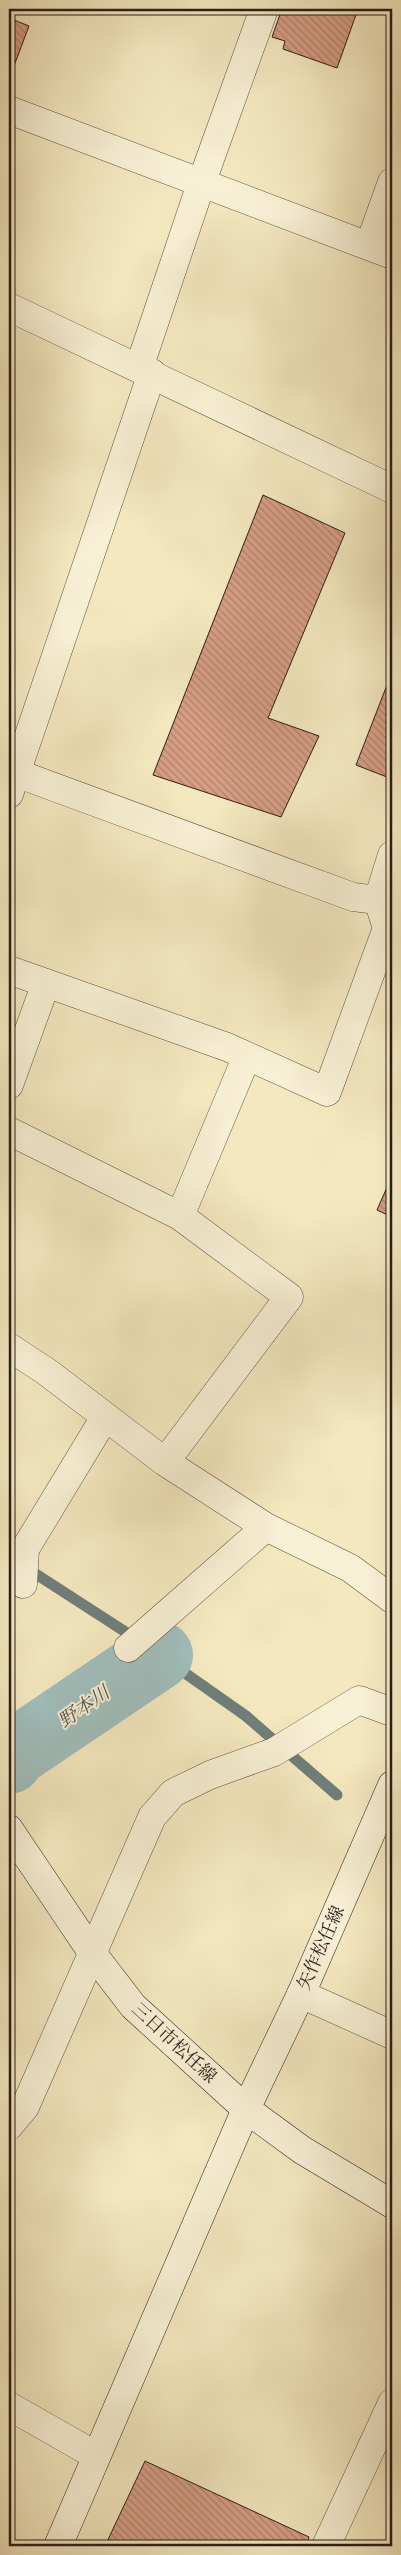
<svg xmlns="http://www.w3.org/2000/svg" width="401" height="2555" viewBox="0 0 401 2555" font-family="'IM FELL Double Pica','Noto Serif JP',serif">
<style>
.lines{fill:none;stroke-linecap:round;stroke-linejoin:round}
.stream{stroke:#707e7a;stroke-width:11}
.river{stroke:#a0bebc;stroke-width:68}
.building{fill:url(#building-back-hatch);stroke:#291d18}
.street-casing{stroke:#5c5042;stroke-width:29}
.secondary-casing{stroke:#291d18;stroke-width:29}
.street{stroke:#f8f0d5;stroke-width:28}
.secondary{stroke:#f8f0d5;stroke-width:28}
.labels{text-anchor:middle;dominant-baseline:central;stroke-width:4;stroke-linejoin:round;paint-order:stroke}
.street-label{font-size:18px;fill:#291d18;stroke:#f8f0d5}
.water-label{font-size:19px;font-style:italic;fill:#535551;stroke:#f8f0d5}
</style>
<defs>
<pattern id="building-back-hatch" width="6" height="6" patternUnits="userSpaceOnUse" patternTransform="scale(1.25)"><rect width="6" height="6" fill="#d79e84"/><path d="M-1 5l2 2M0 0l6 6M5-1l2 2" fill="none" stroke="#ae806b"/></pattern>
</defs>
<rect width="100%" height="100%" fill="#f4e8bf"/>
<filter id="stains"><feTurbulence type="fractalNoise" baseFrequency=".004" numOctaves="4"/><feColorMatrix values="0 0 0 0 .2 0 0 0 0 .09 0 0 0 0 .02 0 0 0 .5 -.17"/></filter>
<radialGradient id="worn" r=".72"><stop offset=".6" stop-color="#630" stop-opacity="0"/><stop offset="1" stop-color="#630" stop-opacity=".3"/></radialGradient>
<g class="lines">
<path class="stream" d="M9 1562 25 1567 138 1640 246 1716 337 1795"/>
<path class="river" d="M9 1760 11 1755 159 1655"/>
</g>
<path class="building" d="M282 9H358L337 68 283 49 285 41 272 37Z
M9 18 29 26 9 79Z
M263 495 345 533 268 718 319 736 281 817 153 775Z
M392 672V779L356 765Z
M392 1176V1217L377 1210Z
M145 2461 309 2537 306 2546H105Z"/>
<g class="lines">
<g class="street-casing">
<path id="street" d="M9 110 392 255
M369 246 392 182
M9 307 392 489
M139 368 201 184 264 9
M16 773 353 897 378 900
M9 794 152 373
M9 970 227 1047 327 1092 387 928 378 900 392 855
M9 1085 46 983
M9 1131 180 1216 289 1297 165 1462
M180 1216 247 1056
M9 1347 47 1372 165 1462 266 1527 350 1568 392 1599
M23 1584 25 1549 105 1417
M128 1648 266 1527
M301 1994 392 2035
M9 2126 25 2107 152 1817 173 1793 210 1775 274 1752 359 1700 392 1712
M9 2406 95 2455
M326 2546 392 2403"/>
</g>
<g class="secondary-casing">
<path id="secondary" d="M9 1829 93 1954 133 2006 246 2109 302 2150 392 2204
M58 2546 246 2109 301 1994 392 1785"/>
</g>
<use href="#street" class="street"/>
<use href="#secondary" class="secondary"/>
</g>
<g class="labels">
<g class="street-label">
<text transform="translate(321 1948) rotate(-66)">矢作松任線</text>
<text transform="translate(174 2043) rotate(43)">三日市松任線</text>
</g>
<g class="water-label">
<text transform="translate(84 1707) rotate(-35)">野本川</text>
</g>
</g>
<rect width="401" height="2555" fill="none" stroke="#f4e8bf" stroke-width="30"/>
<rect x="10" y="10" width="381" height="2535" fill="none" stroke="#291d18" stroke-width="2.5"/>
<rect x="15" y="15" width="371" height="2525" fill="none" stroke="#291d18"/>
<rect width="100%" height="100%" filter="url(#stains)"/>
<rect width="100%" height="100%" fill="url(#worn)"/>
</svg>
